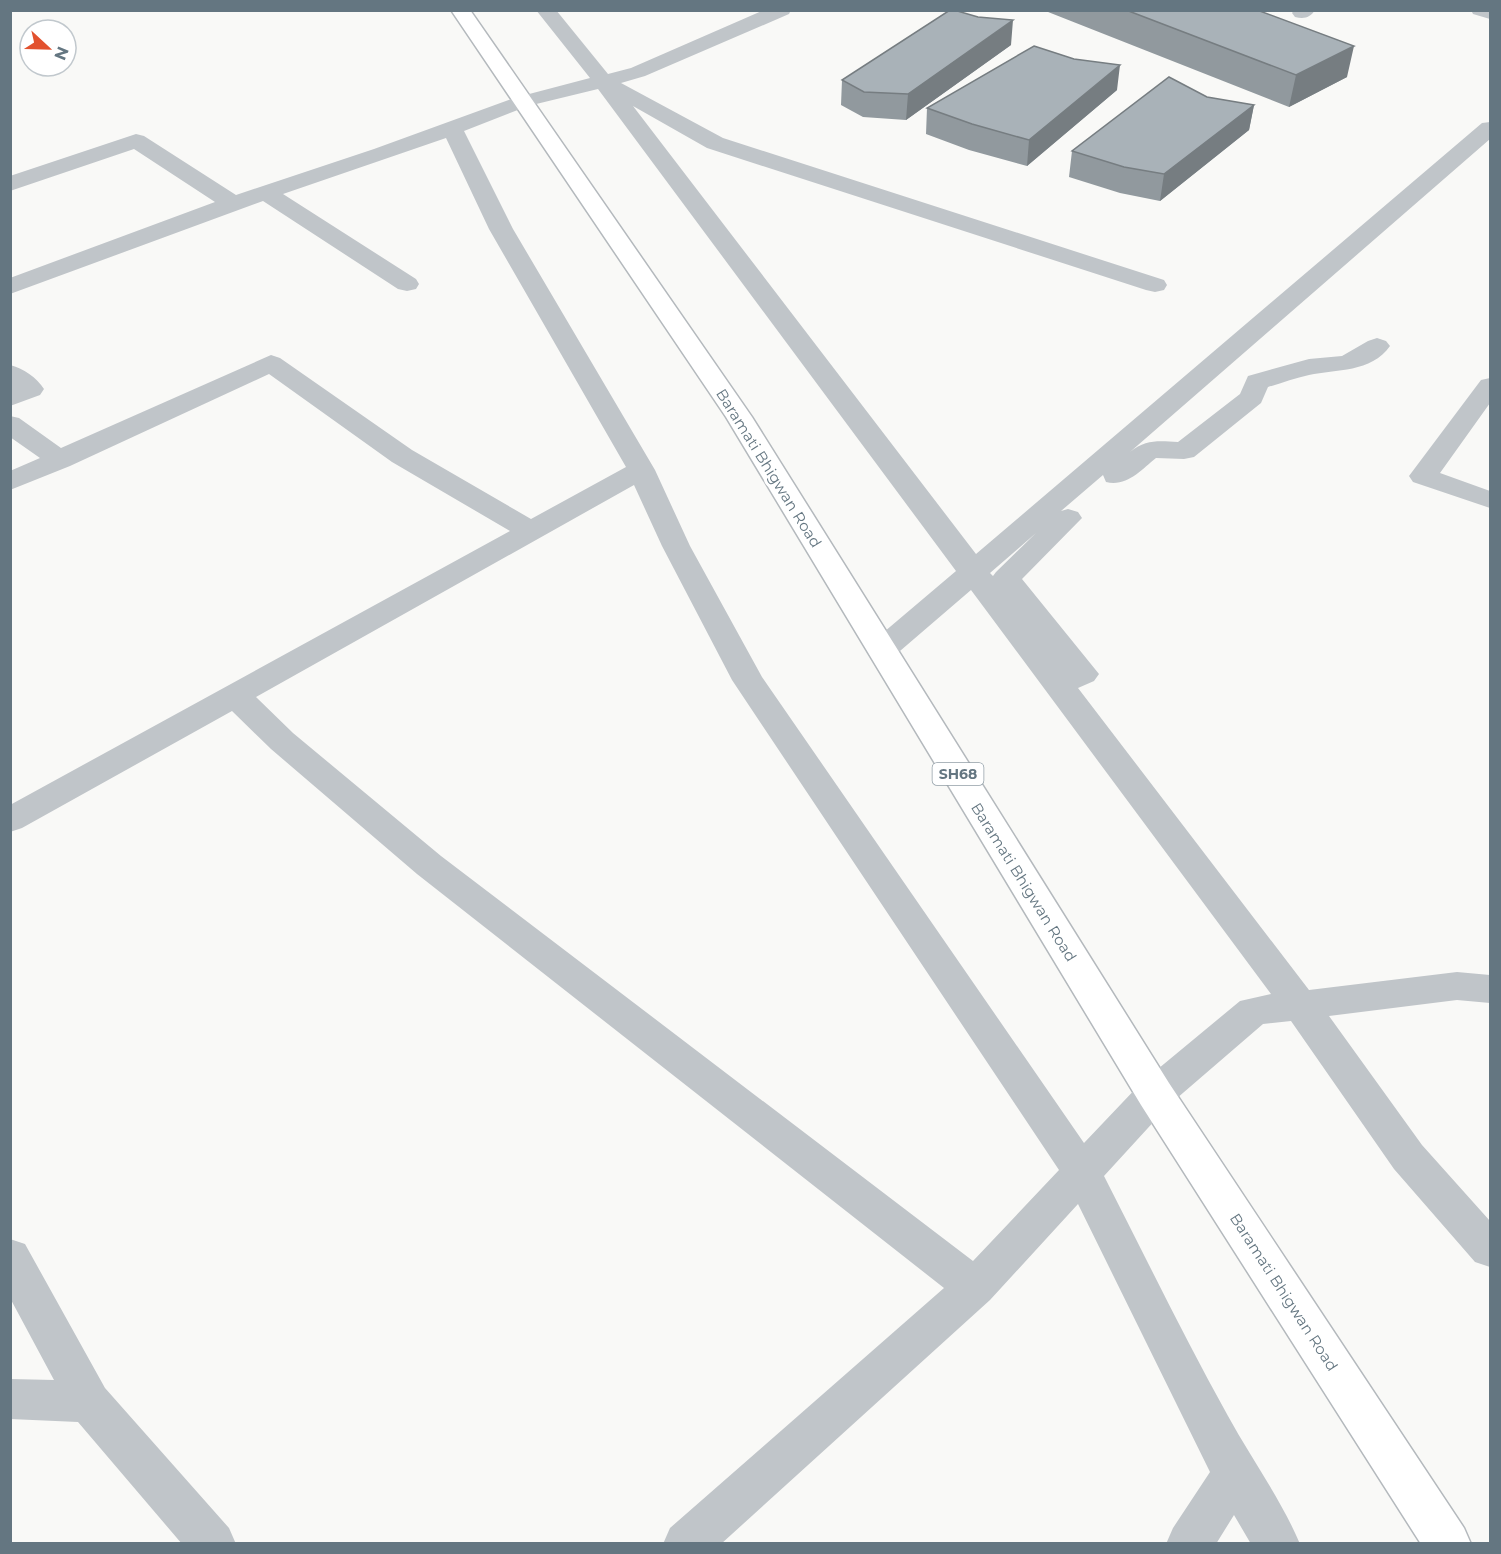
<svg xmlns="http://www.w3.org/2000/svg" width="1501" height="1554" viewBox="0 0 1501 1554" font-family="Montserrat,sans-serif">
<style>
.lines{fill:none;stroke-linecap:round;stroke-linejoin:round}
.primary-casing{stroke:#b4b9bd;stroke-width:3}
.street{fill:#c0c5c9;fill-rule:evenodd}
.primary{fill:#fff;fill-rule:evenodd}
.wall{fill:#91999e}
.shaded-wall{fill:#767d81}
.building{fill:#a9b2b8;stroke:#767d81;stroke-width:1.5}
.labels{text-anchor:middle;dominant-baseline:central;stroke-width:6;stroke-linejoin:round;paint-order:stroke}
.shield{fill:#fff;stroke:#929fa7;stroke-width:1.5}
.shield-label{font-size:14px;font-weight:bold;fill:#647681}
.street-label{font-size:15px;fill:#647681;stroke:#fff}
</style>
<rect width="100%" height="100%" fill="#f9f9f7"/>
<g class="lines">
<g class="primary-casing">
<path id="primary" d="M451 10H470L752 417 1169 1083 1464 1528 1471 1544H1421L1141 1105 726 417Z"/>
</g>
<path class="street" d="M536 10H556L608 74 631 68 764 10H791L789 14 645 76 621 83 723 138 1164 280 1167 285 1164 290 1155 292 1146 290 707 148 633 106 976 554 1482 123 1490 122V139L1130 452C1146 439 1159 441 1178 442L1240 394 1248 376 1309 359 1342 356 1368 341 1377 338 1386 341 1390 346C1371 373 1336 369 1309 375 1295 378 1282 383 1268 387L1261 403 1194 457 1184 459 1156 458C1141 470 1127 487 1106 482L1103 475 1061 511 1068 509 1078 512 1082 518 1022 579 1099 674 1094 681 1078 688 1309 990 1457 972 1490 975V1003L1457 1000 1329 1016 1422 1145 1490 1221V1267L1475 1262 1394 1169 1291 1021 1263 1024 1169 1105 1104 1176C1145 1256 1184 1337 1228 1416 1251 1458 1281 1499 1300 1544H1251L1234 1515 1216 1544H1166L1173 1528 1210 1472 1078 1204 990 1300 721 1544H663L670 1528 944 1288 417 874 271 749 232 711 22 828 10 832V805L510 531 392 462 269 374 70 466 10 490V471L40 458 10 437V416L19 418 61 448 271 355 280 358 412 450 531 519 626 467 489 229 446 138 283 194 416 279 419 284 416 289 407 291 398 289 263 201 10 294V278L215 202 134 149 10 191V176L136 134 144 136 236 195 374 149 514 98 590 78ZM598 89 956 571 871 643 867 650 871 657 882 660 893 657 971 590 1271 994 1240 1001 1141 1083 1084 1143 762 677 690 546 655 470 513 229 464 131 528 106ZM634 485 662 546 732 680 1059 1170 973 1261 441 856 293 733 256 697ZM1036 533 996 572 993 576 990 573Z
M1294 10H1315C1310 18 1304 19 1295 17L1292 13Z
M1471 10H1490V19L1473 14Z
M10 365C23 368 37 378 44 389L40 395 10 406V388L12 387 10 386Z
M1490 378V403L1440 473 1490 491V508L1413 482 1409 476 1481 380Z
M10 1239 25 1244 105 1388 229 1528 236 1544H182L78 1422 10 1419V1379L54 1380 10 1298Z"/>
<use href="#primary" class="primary"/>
</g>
<path class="wall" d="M1043 10H1257L1347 77 1289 107Z
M1011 45 906 120 863 117 841 105 842 80Z
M1117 90 1027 166 969 150 926 134 927 108Z
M1207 97 1254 105 1249 130 1160 201 1120 193 1069 177 1072 151Z"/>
<path class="shaded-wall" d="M1013 20 1011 45 906 120 908 94Z
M1354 46 1347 77 1289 107 1296 75Z
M1120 65 1117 90 1027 166 1029 140Z
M1254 105 1249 130 1160 201 1164 174Z"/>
<path class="building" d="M950 10H954L978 17 1013 20 908 94 864 92 842 80Z
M1126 10H1257L1354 46 1296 75Z
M1034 46 1074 59 1120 65 1029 140 972 124 927 108Z
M1169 77 1207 97 1254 105 1164 174 1124 167 1072 151Z"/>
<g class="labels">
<rect class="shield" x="932.5" y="763" width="51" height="22" rx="4.5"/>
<g class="shield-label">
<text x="958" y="774">SH68</text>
</g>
<g class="street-label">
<text transform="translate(769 468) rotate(58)">Baramati Bhigwan Road</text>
<text transform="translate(1024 882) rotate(58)">Baramati Bhigwan Road</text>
<text transform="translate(1284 1292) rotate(57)">Baramati Bhigwan Road</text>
</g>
</g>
<rect width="1501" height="1554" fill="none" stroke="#647681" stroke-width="24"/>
<g transform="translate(48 48) rotate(112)"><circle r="28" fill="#ffffff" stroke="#c1c8cd" stroke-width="1.5"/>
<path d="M0-4.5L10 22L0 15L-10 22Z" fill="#e2512e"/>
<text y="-9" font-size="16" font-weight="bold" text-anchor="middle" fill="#647681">N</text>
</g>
</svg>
